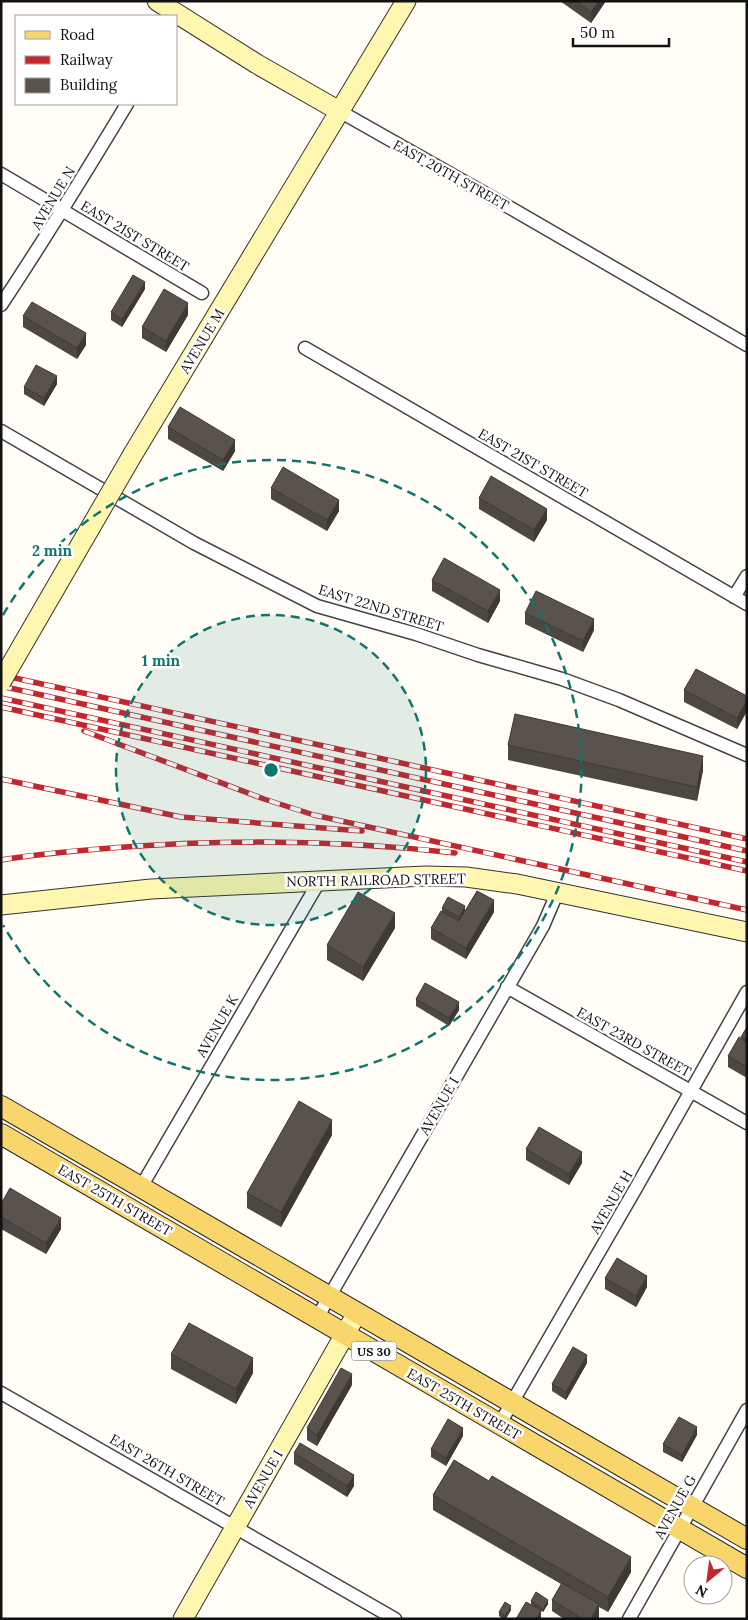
<svg xmlns="http://www.w3.org/2000/svg" width="748" height="1620" viewBox="0 0 748 1620" font-family="Lora,serif">
<style>
.lines{fill:none;stroke-linecap:round;stroke-linejoin:round}
.street-casing{stroke:#444;stroke-width:15}
.secondary-casing{stroke:#333;stroke-width:21}
.primary-casing{stroke:#222;stroke-width:22}
.street{stroke:#fff;stroke-width:12}
.secondary{stroke:#fff6b0;stroke-width:19}
.primary{stroke:#f9d66b;stroke-width:20}
.rail-casing{stroke:#c4262e;stroke-width:5.5}
.rail{stroke:#fff;stroke-width:4;stroke-dasharray:11;stroke-linecap:butt}
.secondary-bridge-casing{stroke:#333;stroke-width:21;stroke-linecap:butt}
.secondary-bridge{stroke:#fff6b0;stroke-width:19}
.wall{fill:#4d4742}
.shaded-wall{fill:#3f3936}
.building{fill:#5a524d;stroke:#3f3936}
.ring{fill:none;stroke:#0f766e;stroke-width:2.5;stroke-dasharray:9 6}
.labels{text-anchor:middle;dominant-baseline:central;stroke-width:5;stroke-linejoin:round;paint-order:stroke}
.shield{fill:#fff;stroke:#585858;stroke-width:1}
.shield-label{font-size:12px;font-weight:bold;fill:#111}
.street-label{font-size:14px;fill:#111;stroke:#fff}
.centre{fill:#0f766e;stroke:#fff;stroke-width:2.5}
.ring-label{font-size:15px;text-anchor:middle;font-weight:bold;fill:#0f766e;stroke:#fff;stroke-width:5;stroke-linejoin:round;paint-order:stroke}
</style>
<rect width="100%" height="100%" fill="#fffdf5"/>
<g class="lines">
<g class="street-casing">
<path id="street" d="M341 112 514 210 747 345
M1 174 202 293
M1 305C45 239 86 172 127 104
M305 348 747 604
M1 431 194 543 317 606 416 634 478 655 562 679 619 700 747 755
M734 597 747 576
M507 987 747 1123
M141 1187 320 880
M317 1318 543 926 558 891
M1 1393 395 1619
M499 1425 636 1188 747 992
M629 1619 747 1410"/>
</g>
<g class="secondary-casing">
<path id="secondary" d="M157 1 257 64 341 112
M133 454 406 1
M1 905 151 889 426 876 466 877 517 884 747 932
M183 1619 357 1313"/>
</g>
<g class="primary-casing">
<path id="primary" d="M1 1106 747 1539
M1 1134 747 1568"/>
</g>
<use href="#street" class="street"/>
<use href="#secondary" class="secondary"/>
<use href="#primary" class="primary"/>
<g class="rail-casing">
<path id="rail" d="M1 675 747 839
M1 686 747 851
M1 698 747 862
M1 707 747 871
M84 731 264 799 314 815 747 910
M1 779 181 817 362 831
M1 860C37 854 74 851 111 848 225 839 341 840 455 853"/>
</g>
<use href="#rail" class="rail"/>
<g class="secondary-bridge-casing">
<path id="secondary-bridge" d="M1 682 133 454"/>
</g>
<use href="#secondary-bridge" class="secondary-bridge"/>
</g>
<path class="wall" d="M560 1H606L591 23Z
M145 289 122 327 111 320V312Z
M188 315 166 352 142 338V327Z
M23 316 86 345 77 359 23 327Z
M57 384 44 406 24 394V387Z
M168 427 235 451 223 471 168 439Z
M271 488 339 511 327 531 271 499Z
M479 498 547 520 534 542 479 509Z
M432 580 500 601 488 623 432 591Z
M525 613 594 630 583 652 525 624Z
M684 690 747 696V711L737 729 684 702Z
M508 745 703 770 697 801 508 760Z
M442 908 465 911 494 912 466 959 431 939V928L442 912Z
M395 928 363 981 327 960V945Z
M416 999 459 1010 449 1026 416 1006Z
M747 1027V1078L728 1067V1056L741 1038Z
M332 1135 281 1227 247 1208V1193Z
M526 1149 582 1163 569 1185 526 1160Z
M1 1204 61 1229 46 1254 1 1229Z
M605 1278 647 1287 636 1307 605 1289Z
M171 1354 253 1373 236 1404 171 1369Z
M587 1363 566 1400 552 1391V1384Z
M352 1385 317 1446 307 1440V1428Z
M697 1435 682 1462 663 1452V1444Z
M463 1436 446 1466 431 1457V1449Z
M294 1453 354 1486 347 1497 294 1464Z
M433 1495 631 1572 608 1612 599 1607V1616L598 1619H564L552 1611V1600L561 1584 433 1510Z
M531 1601 548 1604 543 1612 541 1611V1618L531 1604Z
M511 1610 506 1619H503L499 1616V1612Z"/>
<path class="shaded-wall" d="M599 1H606L591 23V12Z
M145 282V289L122 327V319Z
M188 303V315L166 352V341Z
M86 333V345L77 359V348Z
M57 376V384L44 406V398Z
M235 440V451L223 471V460Z
M339 500V511L327 531V520Z
M547 509V520L534 542V530Z
M500 590V601L488 623V611Z
M594 619V630L583 652V641Z
M747 700V711L737 729V718Z
M703 756V770L697 801V787Z
M494 900V912L466 959V948Z
M465 906V914L459 925V917Z
M395 913V928L363 981V967Z
M459 1002V1010L449 1026V1018Z
M332 1120V1135L281 1227V1212Z
M582 1152V1163L569 1185V1174Z
M61 1218V1229L46 1254V1243Z
M647 1276V1287L636 1307V1296Z
M587 1355V1363L566 1400V1392Z
M253 1358V1373L236 1404V1389Z
M352 1374V1385L317 1446V1435Z
M697 1427V1435L682 1462V1455Z
M463 1428V1436L446 1466V1458Z
M354 1475V1486L347 1497V1486Z
M631 1557V1572L608 1612V1597Z
M548 1600V1604L543 1612V1609Z
M599 1604V1616L598 1619H591Z
M511 1606V1610L505 1619V1616Z
M541 1610V1618L540 1619H536Z"/>
<path class="building" d="M576 1H599L591 12Z
M133 275 145 282 122 319 111 312Z
M164 289 188 303 166 341 142 327Z
M32 302 86 333 77 348 23 316Z
M36 365 57 376 44 398 24 387Z
M180 407 235 440 223 460 168 427Z
M283 467 339 500 327 520 271 488Z
M491 476 547 509 534 530 479 498Z
M444 558 500 590 488 611 432 580Z
M536 591 594 619 583 641 525 613Z
M696 669 747 696V700L737 718 684 690Z
M515 714 703 756 697 787 508 745Z
M477 891 494 900 466 948 431 928 441 911 459 921Z
M358 892 395 913 363 967 327 945Z
M448 897 465 906 459 917 442 908Z
M425 983 459 1002 449 1018 416 999Z
M747 1027V1040L741 1037Z
M739 1037 747 1042V1067L728 1056Z
M299 1101 332 1120 281 1212 247 1193Z
M539 1127 582 1152 569 1174 526 1149Z
M10 1188 61 1218 46 1243 1 1217V1204Z
M617 1258 647 1276 636 1296 605 1278Z
M189 1323 253 1358 236 1389 171 1354Z
M573 1347 587 1355 566 1392 552 1384Z
M341 1368 352 1374 317 1435 307 1428Z
M679 1417 697 1427 682 1455 663 1444Z
M448 1419 463 1428 446 1458 431 1449Z
M300 1443 354 1475 347 1486 294 1453Z
M454 1460 489 1481 492 1476 631 1557 608 1597 433 1495Z
M562 1583 599 1604 591 1619H583L552 1600Z
M536 1592 548 1600 543 1609 531 1601Z
M505 1602 511 1606 505 1616 499 1612Z
M526 1602 541 1610 536 1619H516Z"/>
<circle cx="271" cy="770" r="155" fill="#0f766e" fill-opacity=".12"/>
<g class="ring">
<circle cx="271" cy="770" r="155"/>
<path d="M3 615A310 310 0 1 1 3 925"/>
</g>
<g class="labels">
<rect class="shield" x="351.5" y="1341.5" width="45" height="19" rx="4"/>
<g class="shield-label">
<text x="374" y="1351">US 30</text>
</g>
<g class="street-label">
<text transform="translate(451 175) rotate(29)">EAST 20TH STREET</text>
<text transform="translate(53 198) rotate(-59)">AVENUE N</text>
<text transform="translate(135 236) rotate(31)">EAST 21ST STREET</text>
<text transform="translate(202 341) rotate(-59)">AVENUE M</text>
<text transform="translate(533 463) rotate(30)">EAST 21ST STREET</text>
<text transform="translate(381 608) rotate(17)">EAST 22ND STREET</text>
<text transform="translate(376 880) rotate(-1)">NORTH RAILROAD STREET</text>
<text transform="translate(217 1026) rotate(-60)">AVENUE K</text>
<text transform="translate(634 1042) rotate(29)">EAST 23RD STREET</text>
<text transform="translate(439 1106) rotate(-60)">AVENUE I</text>
<text transform="translate(115 1200) rotate(30)">EAST 25TH STREET</text>
<text transform="translate(611 1202) rotate(-60)">AVENUE H</text>
<text transform="translate(464 1404) rotate(30)">EAST 25TH STREET</text>
<text transform="translate(167 1470) rotate(30)">EAST 26TH STREET</text>
<text transform="translate(263 1479) rotate(-60)">AVENUE I</text>
<text transform="translate(675 1507) rotate(-61)">AVENUE G</text>
</g>
</g>
<circle cx="271" cy="770" r="8" class="centre"/>
<g class="ring-label">
<text x="52" y="556">2 min</text>
<text x="161" y="666">1 min</text>
</g>
<rect width="748" height="1620" fill="none" stroke="#111111" stroke-width="5"/>
<rect x="15" y="15" width="162" height="90" fill="#ffffff" stroke="#a0a0a0"/>
<rect x="25" y="31" width="25" height="8" fill="#f9d66b" stroke="#a0a0a0"/>
<text x="60" y="40" font-size="15" fill="#111111">Road</text>
<rect x="25" y="56" width="25" height="8" fill="#c4262e" stroke="#a0a0a0"/>
<text x="60" y="65" font-size="15" fill="#111111">Railway</text>
<rect x="25" y="78" width="25" height="15" fill="#5a524d" stroke="#a0a0a0"/>
<text x="60" y="90" font-size="15" fill="#111111">Building</text>
<g transform="translate(708 1580) rotate(209)"><circle r="24" fill="#ffffff" stroke="#a0a0a0"/>
<path d="M0-4L9 19L0 12L-9 19Z" fill="#c4262e"/>
<text y="-8" font-size="14" font-weight="bold" text-anchor="middle" fill="#111111">N</text>
</g>
<path d="M573 38v8h96v-8" fill="none" stroke="#111111" stroke-width="2.5"/>
<text x="580" y="38" font-size="15" fill="#111111" stroke="#ffffff" stroke-width="4" paint-order="stroke">50 m</text>
</svg>
